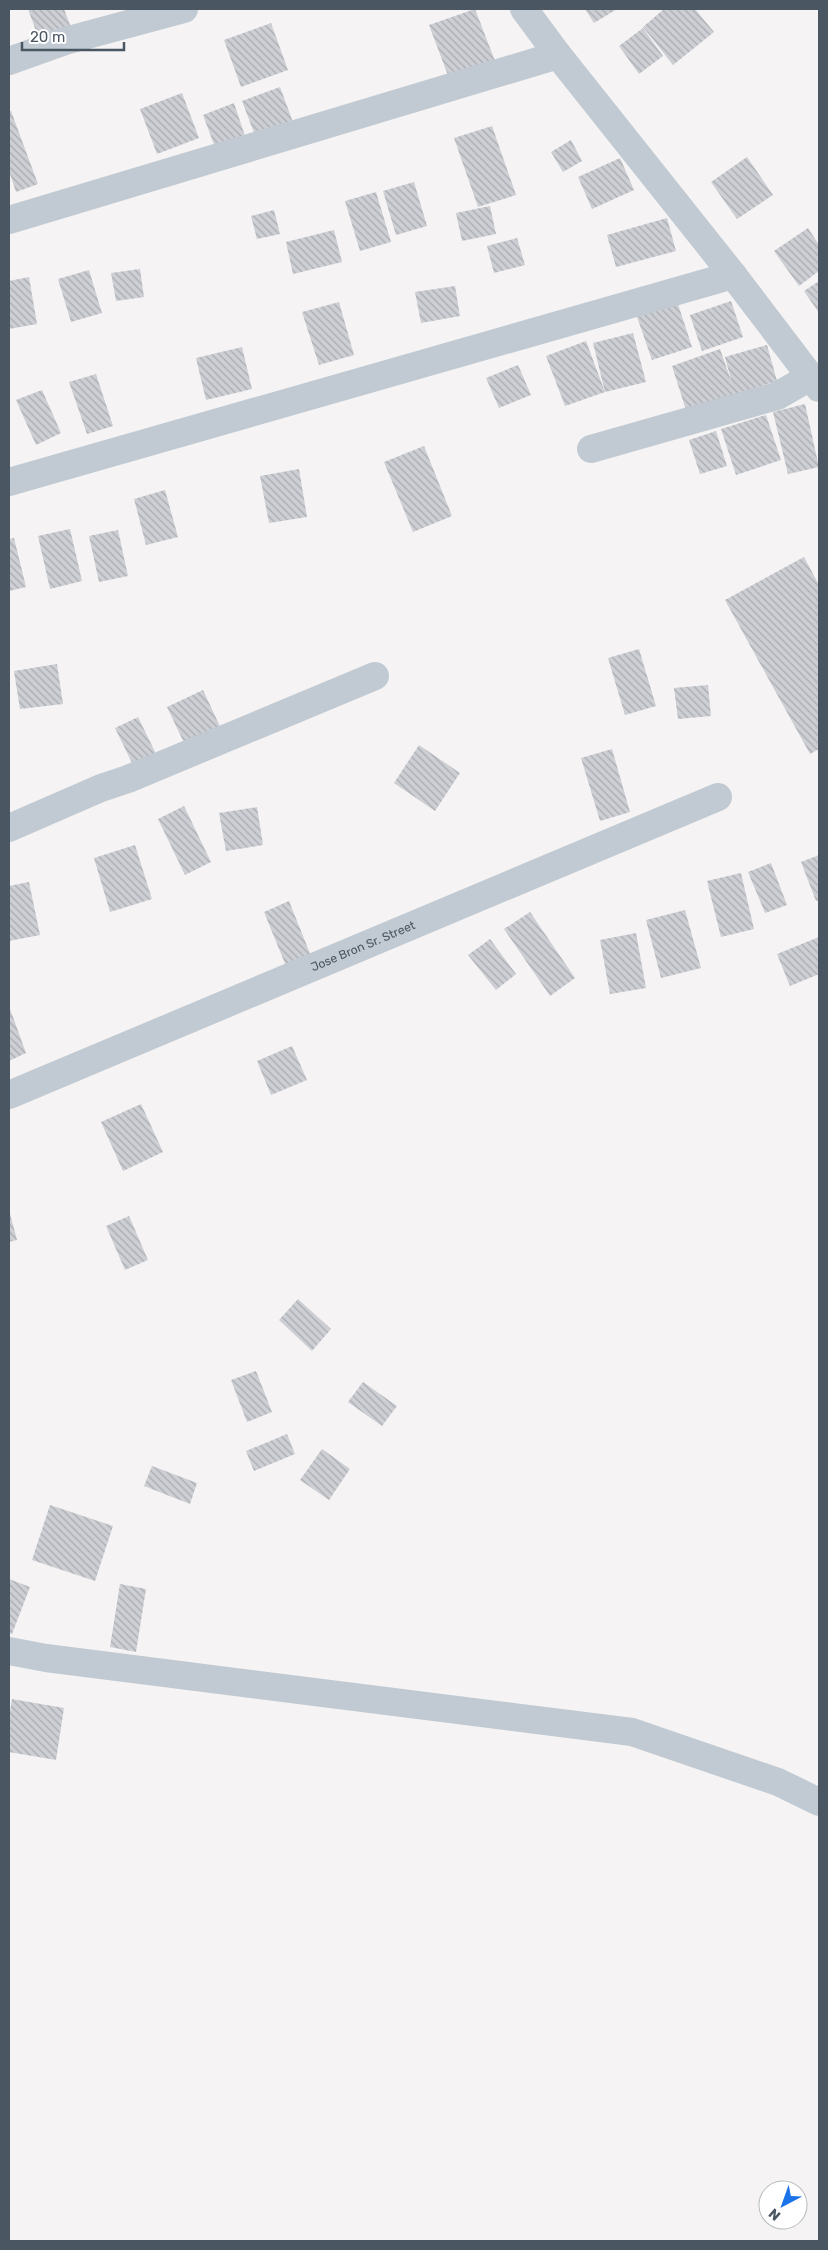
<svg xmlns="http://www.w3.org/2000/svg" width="828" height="2250" viewBox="0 0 828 2250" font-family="Rubik,sans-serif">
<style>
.building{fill:url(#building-back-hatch)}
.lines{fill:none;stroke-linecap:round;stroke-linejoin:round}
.minor{stroke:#c1cad2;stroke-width:28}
.labels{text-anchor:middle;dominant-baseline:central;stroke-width:5;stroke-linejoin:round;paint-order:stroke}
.street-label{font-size:12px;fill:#4a5661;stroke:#fff}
</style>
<defs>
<pattern id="building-back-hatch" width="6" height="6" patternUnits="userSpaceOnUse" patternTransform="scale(1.25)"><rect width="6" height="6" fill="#cdcfd5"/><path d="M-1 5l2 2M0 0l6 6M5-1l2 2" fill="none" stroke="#a8abb0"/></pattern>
</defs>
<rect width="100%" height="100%" fill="#f5f3f3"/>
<path class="building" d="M28 9H64L72 30 40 42Z
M475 9 495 61 449 78 429 25Z
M585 9H617L594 23Z
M664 9H695L714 32 673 65 643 27Z
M271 23 288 70 241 87 224 40Z
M643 28 663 56 639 74 619 46Z
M280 87 294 125 256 138 242 101Z
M182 93 199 138 157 154 140 109Z
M234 103 246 139 216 150 203 115Z
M9 111H11L38 184 16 192 9 171Z
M492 126 516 195 478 207 454 138Z
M571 140 582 161 563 172 551 152Z
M747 157 773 195 737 219 711 182Z
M620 158 634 190 592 209 578 177Z
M414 182 427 226 396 235 383 191Z
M376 192 391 242 360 251 345 201Z
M490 206 496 234 462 241 456 213Z
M274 210 280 234 257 239 251 216Z
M667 218 676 251 616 267 607 235Z
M808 228 819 245V271L799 286 774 251Z
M334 230 342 262 293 274 286 242Z
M517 238 525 265 494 273 487 246Z
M140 269 144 297 116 301 111 273Z
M89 270 102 313 71 322 58 279Z
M29 277 37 324 9 329V281Z
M819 281V313L804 291Z
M455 286 460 316 421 323 415 292Z
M677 301 692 347 652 360 636 314Z
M731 301 743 337 702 351 690 315Z
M339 302 354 355 319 365 302 312Z
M633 333 646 382 605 392 565 406 546 356 586 341 605 392 593 343Z
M767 345 777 381 686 410 672 366 720 349 732 383 725 357Z
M242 347 252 389 206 400 196 358Z
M518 365 531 395 499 408 486 378Z
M96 374 113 426 87 434 69 382Z
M42 390 61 433 36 445 16 400Z
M805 404 819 467 788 474 773 412Z
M766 415 781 460 736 475 721 429Z
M716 431 727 466 700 474 689 440Z
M424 446 452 516 413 532 384 462Z
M299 469 307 517 269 523 260 476Z
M165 490 178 537 146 545 134 499Z
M70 529 82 581 50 589 38 536Z
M118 530 128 576 99 582 89 536Z
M14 538 26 587 9 591V539Z
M804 557 819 585V749L810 754 725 600Z
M639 649 656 706 625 715 608 658Z
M57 664 63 704 20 709 14 671Z
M708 685 711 716 678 719 674 688Z
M203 690 223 733 187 749 167 707Z
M138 717 158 758 135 769 115 728Z
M419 745 460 773 435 811 394 783Z
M612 749 630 812 600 821 581 758Z
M184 806 211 862 185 875 158 819Z
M257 807 263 845 226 851 219 813Z
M135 845 152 899 110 912 94 858Z
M819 855V900L816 901 801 862Z
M771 863 787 905 765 913 748 872Z
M741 873 754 929 721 937 707 881Z
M29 882 40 935 9 941V886Z
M289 901 311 956 286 966 264 912Z
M685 910 701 968 661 978 646 920Z
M530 912 575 978 550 996 504 929Z
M636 933 646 988 610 994 600 940Z
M819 937V974L790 986 777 954Z
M490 939 516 974 496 990 468 955Z
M9 1006 26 1053 9 1061Z
M292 1046 307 1080 271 1095 257 1061Z
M141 1104 163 1152 123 1171 101 1122Z
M9 1210 17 1240 9 1242Z
M129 1216 148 1260 125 1270 106 1226Z
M298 1299 331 1329 312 1351 279 1320Z
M256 1371 272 1412 247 1422 231 1380Z
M363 1382 397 1406 382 1426 348 1402Z
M287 1434 295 1454 254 1471 246 1451Z
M322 1449 350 1469 329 1500 300 1480Z
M152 1466 197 1483 190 1504 144 1486Z
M50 1505 113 1526 95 1581 32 1560Z
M9 1579 30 1587 12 1634 9 1633Z
M120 1584 146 1589 136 1652 110 1647Z
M12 1699 64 1708 56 1760 9 1752V1718Z"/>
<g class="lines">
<g class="minor">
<path d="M524 9 558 55 733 275 819 388"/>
<path d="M9 61 65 41 184 9"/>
<path d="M9 220 558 55"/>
<path d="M591 449 777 396 810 377"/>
<path d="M9 482 733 275"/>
<path d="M9 828 101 788 128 779 375 676"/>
<path id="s1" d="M9 1095 718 797"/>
<path d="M9 1651 46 1658 632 1732 778 1782 819 1802"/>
</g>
</g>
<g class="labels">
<g class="street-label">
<text stroke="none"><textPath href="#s1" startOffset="384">Jose Bron Sr. Street</textPath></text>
</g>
</g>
<rect width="828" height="2250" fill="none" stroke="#4a5661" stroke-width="20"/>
<g transform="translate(783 2205) rotate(221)"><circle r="24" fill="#ffffff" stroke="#b7bbc0"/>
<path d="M0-4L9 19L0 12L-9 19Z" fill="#1a73e8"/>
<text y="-8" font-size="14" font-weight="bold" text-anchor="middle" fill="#4a5661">N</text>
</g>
<path d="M22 42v8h102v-8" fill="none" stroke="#4a5661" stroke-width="2.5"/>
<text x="30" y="42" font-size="15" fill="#4a5661" stroke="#ffffff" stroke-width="4" paint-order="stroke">20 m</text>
</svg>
